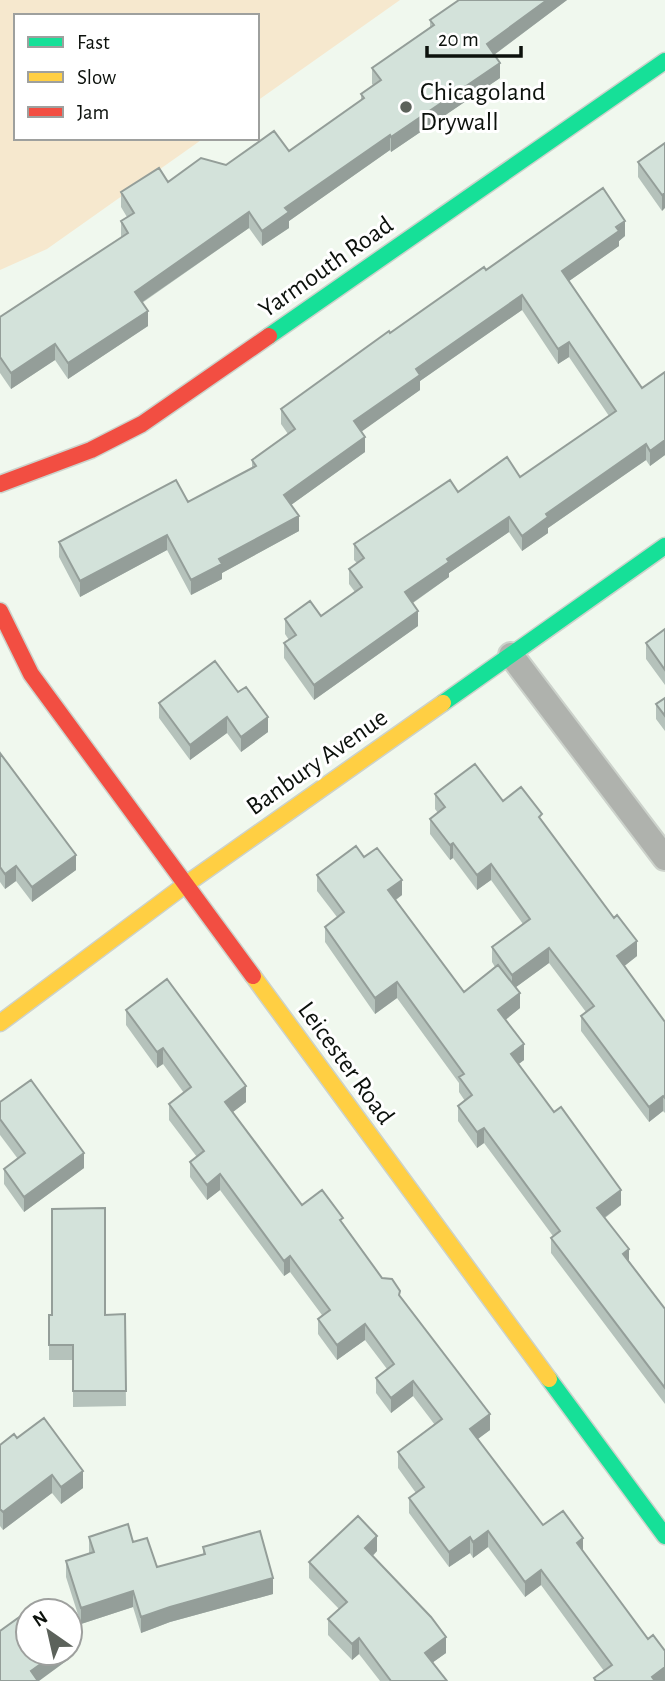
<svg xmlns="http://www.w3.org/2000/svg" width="665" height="1681" viewBox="0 0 665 1681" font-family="'Alegreya Sans',sans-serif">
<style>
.green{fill:#f6e8ce}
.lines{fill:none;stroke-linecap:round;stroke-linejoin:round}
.street-casing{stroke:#ccd2cb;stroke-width:28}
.fast-casing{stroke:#ccd2cb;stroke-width:19}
.slow-casing{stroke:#ccd2cb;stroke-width:19}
.jam-casing{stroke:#ccd2cb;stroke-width:19}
.street{stroke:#afb2ad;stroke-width:24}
.fast{stroke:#16e098;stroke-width:16}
.slow{stroke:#ffcf43;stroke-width:16}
.jam{stroke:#f24e42;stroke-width:16}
.wall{fill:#b5c2bb}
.shaded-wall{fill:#949e99}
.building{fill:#d3e2da;stroke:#949e99;stroke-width:2}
.poi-dot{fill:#5c625b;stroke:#fff;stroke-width:2.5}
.labels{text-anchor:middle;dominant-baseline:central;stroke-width:6;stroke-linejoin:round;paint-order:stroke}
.poi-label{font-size:26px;fill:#0c110c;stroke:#fff;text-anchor:start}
.street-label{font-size:26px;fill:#0c110c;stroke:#fff}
</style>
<rect width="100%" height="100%" fill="#f0f8ee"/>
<path class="green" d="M0 0H400L257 101V16H16V138H204L47 249 0 270Z"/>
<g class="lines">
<g class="street-casing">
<path id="street" d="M511 655 665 858"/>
</g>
<g class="fast-casing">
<path id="fast" d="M269 336 665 61
M443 703 665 546
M549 1379 665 1536"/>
</g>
<g class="slow-casing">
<path id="slow" d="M253 976 549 1379
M0 1023 185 885 443 703"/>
</g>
<g class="jam-casing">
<path id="jam" d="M0 484 91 450 142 424 269 336
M0 611 31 674 253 976"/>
</g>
<use href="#street" class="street"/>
<use href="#fast" class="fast"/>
<use href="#slow" class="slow"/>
<use href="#jam" class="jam"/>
</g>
<path class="wall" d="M459 0H567L494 55 500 78 391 152 390 150 289 221V228L262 246 249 228 142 303 148 326 68 379 55 360 11 389 0 373V317L121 238V221L127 217 121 207V192L168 182 226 165 289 151 361 100V94L373 85 372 84V68L430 27V20Z
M665 143 662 211 638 177V162Z
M625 236 619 241V246L569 281 642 388 665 372V455L650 466 646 460 548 528V533L522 551 509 532 449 573V577L413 603 418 626 314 700 284 658V643L289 640 285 634V619L321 616 355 592 349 584V569L357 563 354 560V544L458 492 520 477 609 416 569 357 558 364 522 310 420 381V390L361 431 365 452 291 505 299 531 222 573V579L191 595 167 550 80 597 59 557V542L188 502 252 469V460L288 434 281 424V409L390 333 486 270Z
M665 629V685L646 659V643Z
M215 661 268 732 241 752 227 733 190 760 159 718V703Z
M665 698V731L656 719V704Z
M0 753 76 870 32 902 16 881 5 889 0 882Z
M435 794 503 801 542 821 637 956 624 966 665 1022V1113L663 1111 649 1122 581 1031V1016L586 1012 549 963 516 987 520 1008 505 1020 524 1060 518 1064 621 1205 605 1218 629 1261 665 1309V1404L551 1253V1238L553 1236 484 1143 477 1148 458 1121V1106L465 1101 459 1092V1083L397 998 375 1014 325 942V927L337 917 317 891V875L364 857 402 895 396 900 464 992 495 967 492 962V947L523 924 491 880 477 890 453 858 450 860 430 834V819L438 813 435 809Z
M126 1010 246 1102 233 1112 302 1205 343 1223 382 1278 400 1297 490 1430 477 1439 543 1525 583 1552 665 1681H594V1678L604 1671 541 1585 525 1597 488 1547 473 1558 470 1553 449 1567 409 1513V1498L416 1493 398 1468V1452L435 1425 413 1396 391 1413 376 1393V1378L387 1369 365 1340 337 1360 318 1334V1319L322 1315 290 1272 284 1276 220 1190 207 1200 190 1177V1162L197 1157 169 1120V1104L184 1093 163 1064 157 1068 126 1025Z
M0 1102 84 1168 24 1212 4 1184V1169L18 1159 0 1135Z
M125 1314 126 1406 73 1407V1360H49V1315Z
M17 1438 83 1488 61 1504 52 1493 3 1530 0 1526V1445Z
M89 1537 133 1542 157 1567 203 1554V1547L273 1594 170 1622 141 1633 133 1607 81 1624 66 1577V1561L89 1554Z
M377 1551 373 1556 446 1653 433 1662 447 1681H380L359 1654 352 1660 328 1635V1619L339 1609 309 1578V1562Z"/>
<path class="shaded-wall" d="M547 0H567L487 60V44Z
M500 63V78L391 152V137Z
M390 135V150L289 221V228L262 246V231L285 208Z
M665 193V208L662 211V195Z
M249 212V228L135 307V292Z
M625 221V236L619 241V246L562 286V271Z
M522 295V310L420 381V390L354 437V421L416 369Z
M148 311V326L68 379V363Z
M569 342V357L558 364V349Z
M55 344V360L11 389V373Z
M365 437V452L284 510V495Z
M665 440V455L650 466V451Z
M646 444V460L548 528V533L522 551V536L546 514Z
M299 516V531L222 573V579L191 595V580L219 559Z
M509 517V532L449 573V577L405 608V592L447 559Z
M167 535V550L80 597V581Z
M418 611V626L314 700V685Z
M227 717V733L190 760V745Z
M268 717V732L241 752V737Z
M453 843V858L450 860V845Z
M76 855V870L32 902V887Z
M491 864V880L477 890V875Z
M16 866V881L5 889V874Z
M402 880V895L388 905V890Z
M637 941V956L617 972V956Z
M549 948V963L512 990V975Z
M397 982V998L375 1014V998Z
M520 993V1008L498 1026V1010Z
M524 1044V1060L511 1070V1054Z
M163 1048V1064L157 1068V1052Z
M246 1086V1102L225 1118V1102Z
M663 1096V1111L649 1122V1107Z
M484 1128V1143L477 1148V1132Z
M84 1153V1168L24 1212V1197Z
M220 1174V1190L207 1200V1185Z
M621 1190V1205L597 1223V1208Z
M629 1249V1265L623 1254Z
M290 1256V1272L284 1276V1261Z
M365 1324V1340L337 1360V1345Z
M413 1381V1396L391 1413V1398Z
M490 1414V1430L470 1445V1429Z
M83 1471V1488L61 1504V1487Z
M52 1475V1493L3 1530V1512Z
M488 1531V1547L473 1558V1542Z
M377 1536V1551L365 1563V1548Z
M470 1537V1553L449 1567V1552Z
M583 1538V1554L577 1543Z
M541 1570V1585L525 1597V1582Z
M273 1578V1594L170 1622 141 1633V1617L170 1607Z
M133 1591V1607L81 1624V1608Z
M446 1637V1653L425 1668V1653Z
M359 1638V1654L352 1660V1644Z
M56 1653H69V1659L39 1681H31V1671Z
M665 1667V1681H652V1677Z"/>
<path class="building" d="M459 0H547L487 44 500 63 391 137 390 135 285 208 289 212 262 231 249 212 135 292 148 311 68 363 55 344 11 373 0 357V317L128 233 121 221 134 213 121 192 159 168 168 182 201 158 226 165 274 131 289 151 364 98 361 94 381 80 372 68 434 25 430 20Z
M665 143V193L662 195 638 162Z
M603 188 625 221 616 227 619 231 562 271 642 388 665 372V440L650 451 646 444 546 514 548 517 522 536 509 517 447 559 449 562 405 592 418 611 314 685 284 643 296 635 285 619 310 601 321 616 362 587 349 569 364 558 354 544 450 480 458 492 507 457 520 477 616 411 569 342 558 349 522 295 416 369 420 375 354 421 365 437 284 495 299 516 219 559 222 564 191 580 167 535 80 581 59 542 176 480 188 502 256 466 252 460 295 429 281 409 389 331 390 333 484 267 486 270Z
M665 629V670L646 643Z
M215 661 238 692 246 687 268 717 241 737 227 717 190 745 159 703Z
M665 698V716L656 704Z
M0 753 76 855 32 887 16 866 5 874 0 867Z
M475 764 503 801 521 787 542 814 539 817 614 918 617 915 637 941 617 956 665 1022V1098L663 1096 649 1107 581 1016 594 1006 549 948 512 975 492 947 530 919 491 864 477 875 453 843 450 845 430 819 445 807 435 794Z
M356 846 364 857 377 848 402 880 388 890 464 992 498 965 520 993 498 1010 524 1044 511 1054 554 1112 561 1107 621 1190 597 1208 629 1249 623 1254 665 1309V1388L551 1238 560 1231 484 1128 477 1132 458 1106 472 1095 459 1077 464 1074 397 982 375 998 325 927 344 912 317 875Z
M167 979 246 1086 225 1102 302 1205 322 1190 343 1218 340 1220 382 1278 392 1279 400 1291 399 1295 490 1414 470 1429 543 1525 563 1511 583 1538 577 1543 648 1639 653 1635 665 1651V1667L652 1677 655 1681H596L594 1678 612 1665 541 1570 525 1582 488 1531 473 1542 470 1537 449 1552 409 1498 424 1487 398 1452 442 1419 413 1381 391 1398 376 1378 394 1364 365 1324 337 1345 318 1319 330 1310 290 1256 284 1261 220 1174 207 1185 190 1162 204 1151 169 1104 191 1087 163 1048 157 1052 126 1010Z
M31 1080 84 1153 24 1197 4 1169 25 1153 0 1119V1102Z
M105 1208V1315L125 1314 126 1391H73V1345H49V1315H52V1209Z
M44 1418 83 1471 61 1487 52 1475 3 1512 0 1509V1445L14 1434 17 1438Z
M358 1516 377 1536 365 1548 431 1617 446 1637 425 1653 447 1681H391L359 1638 352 1644 328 1619 347 1602 309 1562Z
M128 1524 133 1542 147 1538 157 1567 205 1554 203 1547 260 1531 273 1578 170 1607 141 1617 133 1591 81 1608 66 1561 94 1552 89 1537Z
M39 1603 45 1611H28V1653H56L31 1671 38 1681H0V1631Z"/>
<circle class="poi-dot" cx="406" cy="107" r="7"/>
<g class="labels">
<g class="poi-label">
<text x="420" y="92">Chicagoland<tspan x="420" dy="30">Drywall</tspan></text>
</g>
<g class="street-label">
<text transform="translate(326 267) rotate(-35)">Yarmouth Road</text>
<text transform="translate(317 762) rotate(-35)">Banbury Avenue</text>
<text transform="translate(346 1063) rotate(54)">Leicester Road</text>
</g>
</g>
<rect x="14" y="14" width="245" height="126" fill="#ffffff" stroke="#9ea09e" stroke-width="2"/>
<rect x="28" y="37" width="35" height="10" fill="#16e098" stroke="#9ea09e" stroke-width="2"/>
<text x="77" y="49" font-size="21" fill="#0c110c">Fast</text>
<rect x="28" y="72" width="35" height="10" fill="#ffcf43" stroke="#9ea09e" stroke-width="2"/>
<text x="77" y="84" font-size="21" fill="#0c110c">Slow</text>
<rect x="28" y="107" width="35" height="10" fill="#f24e42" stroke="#9ea09e" stroke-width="2"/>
<text x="77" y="119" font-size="21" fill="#0c110c">Jam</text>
<g transform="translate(49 1632) rotate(326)"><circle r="33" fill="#ffffff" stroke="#9ea09e" stroke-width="2"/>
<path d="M0-5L12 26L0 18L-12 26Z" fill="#5c625b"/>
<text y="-10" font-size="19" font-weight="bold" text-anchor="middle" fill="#0c110c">N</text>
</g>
<path d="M427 46v10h94v-10" fill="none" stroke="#0c110c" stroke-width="3.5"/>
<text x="438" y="46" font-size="21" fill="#0c110c" stroke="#ffffff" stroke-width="5" paint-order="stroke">20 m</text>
</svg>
